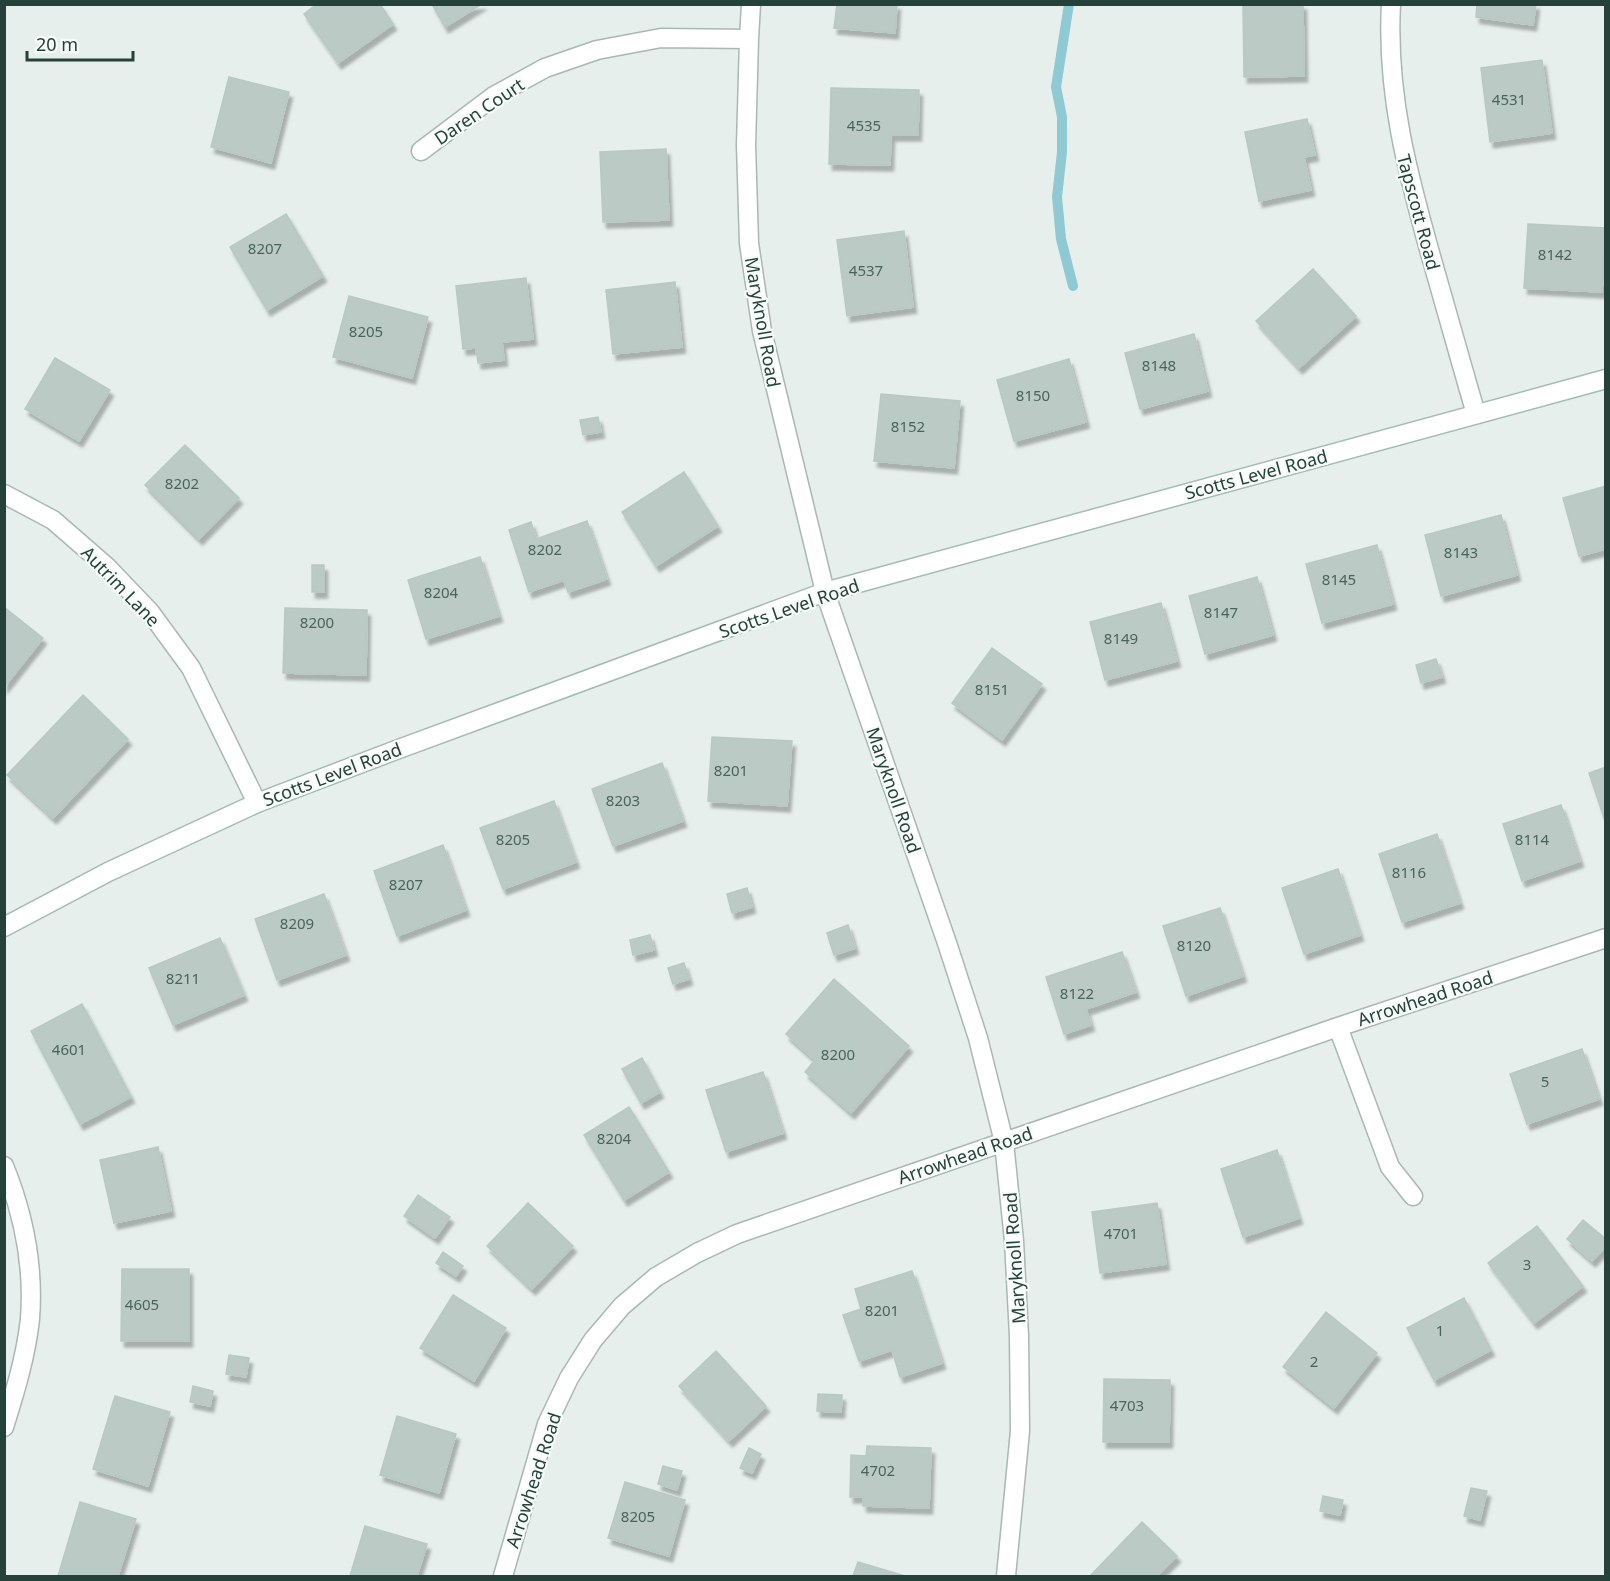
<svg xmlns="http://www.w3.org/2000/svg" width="1610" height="1581" viewBox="0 0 1610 1581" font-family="'Noto Sans',sans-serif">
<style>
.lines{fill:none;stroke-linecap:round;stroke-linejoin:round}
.stream{stroke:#8ec9d4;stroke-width:10}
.building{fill:#bbcac4;stroke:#b8c9c2;stroke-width:1.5;filter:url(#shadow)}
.street-casing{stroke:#a8b8b2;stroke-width:21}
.secondary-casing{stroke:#a4bbb3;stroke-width:21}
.street{stroke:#fff;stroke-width:18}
.secondary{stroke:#fff;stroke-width:18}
.labels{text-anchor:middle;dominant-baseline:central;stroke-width:4.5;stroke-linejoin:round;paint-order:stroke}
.number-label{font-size:15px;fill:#4a645c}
.street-label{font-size:18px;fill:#24423a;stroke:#f7fbf9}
</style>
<defs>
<filter id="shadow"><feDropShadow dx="3.5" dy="6" stdDeviation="1.5" flood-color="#0004"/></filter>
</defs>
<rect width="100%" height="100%" fill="#e6efeb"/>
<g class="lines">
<path class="stream" d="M1069 4 1056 87 1062 117V152L1057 197 1061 239 1073 286"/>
</g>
<path class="building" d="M317 4H380L393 24 338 63 304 14Z
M432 4H482L445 27Z
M837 4H897L895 33 834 28Z
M1303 4 1304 76 1244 77 1243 5Z
M1477 4H1536L1533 25 1476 17Z
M1542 60 1552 133 1490 142 1481 68Z
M229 77 289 92 271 163 211 147Z
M831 88 919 90 918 135H891L890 165 829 164Z
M1307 119 1315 155 1304 157 1311 190 1259 201 1245 132Z
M666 149 669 220 603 222 600 152Z
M286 214 323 276 267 310 230 247Z
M1528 224 1606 228 1602 292 1524 288Z
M904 231 913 307 847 316 837 240Z
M1313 269 1356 316 1299 368 1256 321Z
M526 278 533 339 502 342 504 360 478 363 476 348 463 349 456 286Z
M675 282 682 347 613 354 606 290Z
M349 296 428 317 412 378 333 357Z
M1194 334 1208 391 1140 409 1125 353Z
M55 358 110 390 79 441 25 409Z
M1069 359 1086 422 1014 441 997 380Z
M881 394 960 401 954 468 874 461Z
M598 417 601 432 583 435 580 420Z
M185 445 239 498 199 539 145 485Z
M684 472 718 526 656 566 622 512Z
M1606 486V549L1579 556 1563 498Z
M1501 515 1517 575 1441 596 1425 535Z
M587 521 607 579 568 592 564 580 529 592 509 530 531 522 536 539Z
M1377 545 1393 604 1322 623 1306 564Z
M480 557 499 616 426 639 408 580Z
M312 565H324V592H312Z
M1257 577 1273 635 1205 654 1189 596Z
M1161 603 1177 661 1105 680 1090 622Z
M4 607 43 638 4 687Z
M285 608 367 610 366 675 283 673Z
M992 648 1042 684 1002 740 952 703Z
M1436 659 1442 677 1421 683 1416 665Z
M83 695 128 739 53 818 7 775Z
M712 737 792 741 787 806 708 801Z
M662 763 683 821 613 846 592 789Z
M1606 767V824L1589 773Z
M554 801 576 862 503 889 480 828Z
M1561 805 1580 861 1522 881 1503 824Z
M1437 834 1460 903 1402 922 1379 854Z
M443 845 466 910 397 936 374 871Z
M1338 869 1360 935 1304 954 1282 888Z
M747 888 752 907 732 913 727 894Z
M324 894 346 955 277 980 255 919Z
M1220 908 1243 976 1186 996 1163 926Z
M848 925 855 948 834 955 827 933Z
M650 935 654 950 633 955 630 940Z
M220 938 244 995 173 1025 149 968Z
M1122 952 1136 992 1086 1009 1091 1025 1064 1034 1046 977Z
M684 963 689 979 673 984 668 968Z
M834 979 909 1046 851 1113 805 1072 815 1060 786 1034Z
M82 1004 131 1097 80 1124 31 1031Z
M1582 1049 1599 1099 1527 1124 1510 1074Z
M642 1058 660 1092 641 1103 622 1069Z
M763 1072 783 1133 726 1152 706 1090Z
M629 1107 669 1172 624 1200 584 1135Z
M158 1147 171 1211 114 1223 100 1160Z
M1277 1150 1299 1218 1243 1237 1221 1169Z
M418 1195 450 1217 435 1238 404 1216Z
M528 1203 573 1246 532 1289 487 1246Z
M1157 1203 1166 1264 1100 1273 1092 1212Z
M1583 1220 1606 1239V1246L1592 1261 1567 1239Z
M1537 1226 1583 1286 1534 1323 1488 1263Z
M443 1252 463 1266 456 1276 436 1263Z
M122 1269H189V1341H121Z
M912 1271 942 1363 900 1377 892 1350 859 1361 843 1315 861 1309 855 1289Z
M453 1295 506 1328 474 1381 420 1348Z
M1464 1298 1491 1350 1434 1380 1407 1328Z
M1326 1312 1377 1353 1334 1408 1283 1367Z
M716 1351 766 1406 729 1441 679 1386Z
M229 1355 249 1358 246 1377 226 1374Z
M1104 1379 1170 1380 1169 1442H1103Z
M193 1386 213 1391 210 1406 190 1402Z
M818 1394 842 1395 841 1412 817 1411Z
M115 1396 170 1412 148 1486 93 1469Z
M397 1416 456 1434 439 1493 380 1475Z
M867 1446 931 1448 929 1508 863 1506V1497H850L851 1455 866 1456Z
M749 1448 761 1454 752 1473 740 1468Z
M663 1466 682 1471 677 1490 658 1484Z
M625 1482 685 1500 669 1556 608 1538Z
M1471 1488 1487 1491 1480 1520 1464 1516Z
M1323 1496 1343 1500 1340 1515 1320 1511Z
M80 1502 136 1519 118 1576H58Z
M1142 1522 1177 1556 1157 1576H1090Z
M365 1526 427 1544 417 1576H350Z
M858 1562 905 1576H853Z"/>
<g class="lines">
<g class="street-casing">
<path id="street" d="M751 4 749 39 746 145 749 243 762 331 825 592 947 943 978 1038 1004 1142 1014 1241 1019 1336 1020 1431 1006 1576
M1391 4C1386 94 1408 175 1432 260 1447 312 1461 363 1476 414
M421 151 494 96 545 68 597 50 661 38 749 39
M4 494 53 520 107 567 150 612 191 668 257 803
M1338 1027 1390 1167 1413 1196
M4 1166C24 1215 34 1266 30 1319 26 1356 15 1392 4 1427
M503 1576 547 1424 569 1378 593 1340 622 1306 656 1277 697 1253 737 1234 1338 1027 1606 938"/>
</g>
<g class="secondary-casing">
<path id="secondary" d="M4 927 108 872 257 803 396 750 825 592 1606 379"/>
</g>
<use href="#street" class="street"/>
<use href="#secondary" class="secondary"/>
</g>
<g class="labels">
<g class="number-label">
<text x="1509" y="99">4531</text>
<text x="864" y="125">4535</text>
<text x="265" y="248">8207</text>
<text x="1555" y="254">8142</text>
<text x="866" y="270">4537</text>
<text x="366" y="331">8205</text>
<text x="1159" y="365">8148</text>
<text x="1033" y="395">8150</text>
<text x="908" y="426">8152</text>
<text x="182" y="483">8202</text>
<text x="545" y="549">8202</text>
<text x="1461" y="552">8143</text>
<text x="1339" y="579">8145</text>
<text x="441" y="592">8204</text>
<text x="1221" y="612">8147</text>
<text x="317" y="622">8200</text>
<text x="1121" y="638">8149</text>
<text x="992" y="689">8151</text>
<text x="731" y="770">8201</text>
<text x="623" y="800">8203</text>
<text x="513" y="839">8205</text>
<text x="1532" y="839">8114</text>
<text x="1409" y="872">8116</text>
<text x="406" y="884">8207</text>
<text x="297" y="923">8209</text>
<text x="1194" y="945">8120</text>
<text x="183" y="978">8211</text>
<text x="1077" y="993">8122</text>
<text x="69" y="1049">4601</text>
<text x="838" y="1054">8200</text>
<text x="1545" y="1081">5</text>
<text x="614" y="1138">8204</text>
<text x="1121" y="1233">4701</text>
<text x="1527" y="1264">3</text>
<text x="142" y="1304">4605</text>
<text x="882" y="1310">8201</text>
<text x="1440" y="1330">1</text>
<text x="1314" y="1361">2</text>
<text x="1127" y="1405">4703</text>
<text x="878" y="1470">4702</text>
<text x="638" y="1516">8205</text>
</g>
<g class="street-label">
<text transform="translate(479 111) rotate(-34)">Daren Court</text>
<text transform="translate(1419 212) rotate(75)">Tapscott Road</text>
<text transform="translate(763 322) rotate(80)">Maryknoll Road</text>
<text transform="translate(1256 474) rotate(-15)">Scotts Level Road</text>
<text transform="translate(121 586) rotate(46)">Autrim Lane</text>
<text transform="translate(789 608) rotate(-19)">Scotts Level Road</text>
<text transform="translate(332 774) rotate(-21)">Scotts Level Road</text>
<text transform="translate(894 790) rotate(71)">Maryknoll Road</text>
<text transform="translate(1425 998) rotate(-18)">Arrowhead Road</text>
<text transform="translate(965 1155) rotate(-19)">Arrowhead Road</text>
<text transform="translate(1014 1258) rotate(-94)">Maryknoll Road</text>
<text transform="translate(533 1480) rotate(-72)">Arrowhead Road</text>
</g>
</g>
<rect width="1610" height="1581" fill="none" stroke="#24423a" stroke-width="12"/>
<path d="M27 51v9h106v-9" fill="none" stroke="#24423a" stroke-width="3"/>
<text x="36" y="51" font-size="18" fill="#24423a" stroke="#f7fbf9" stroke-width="4.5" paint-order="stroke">20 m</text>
</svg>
